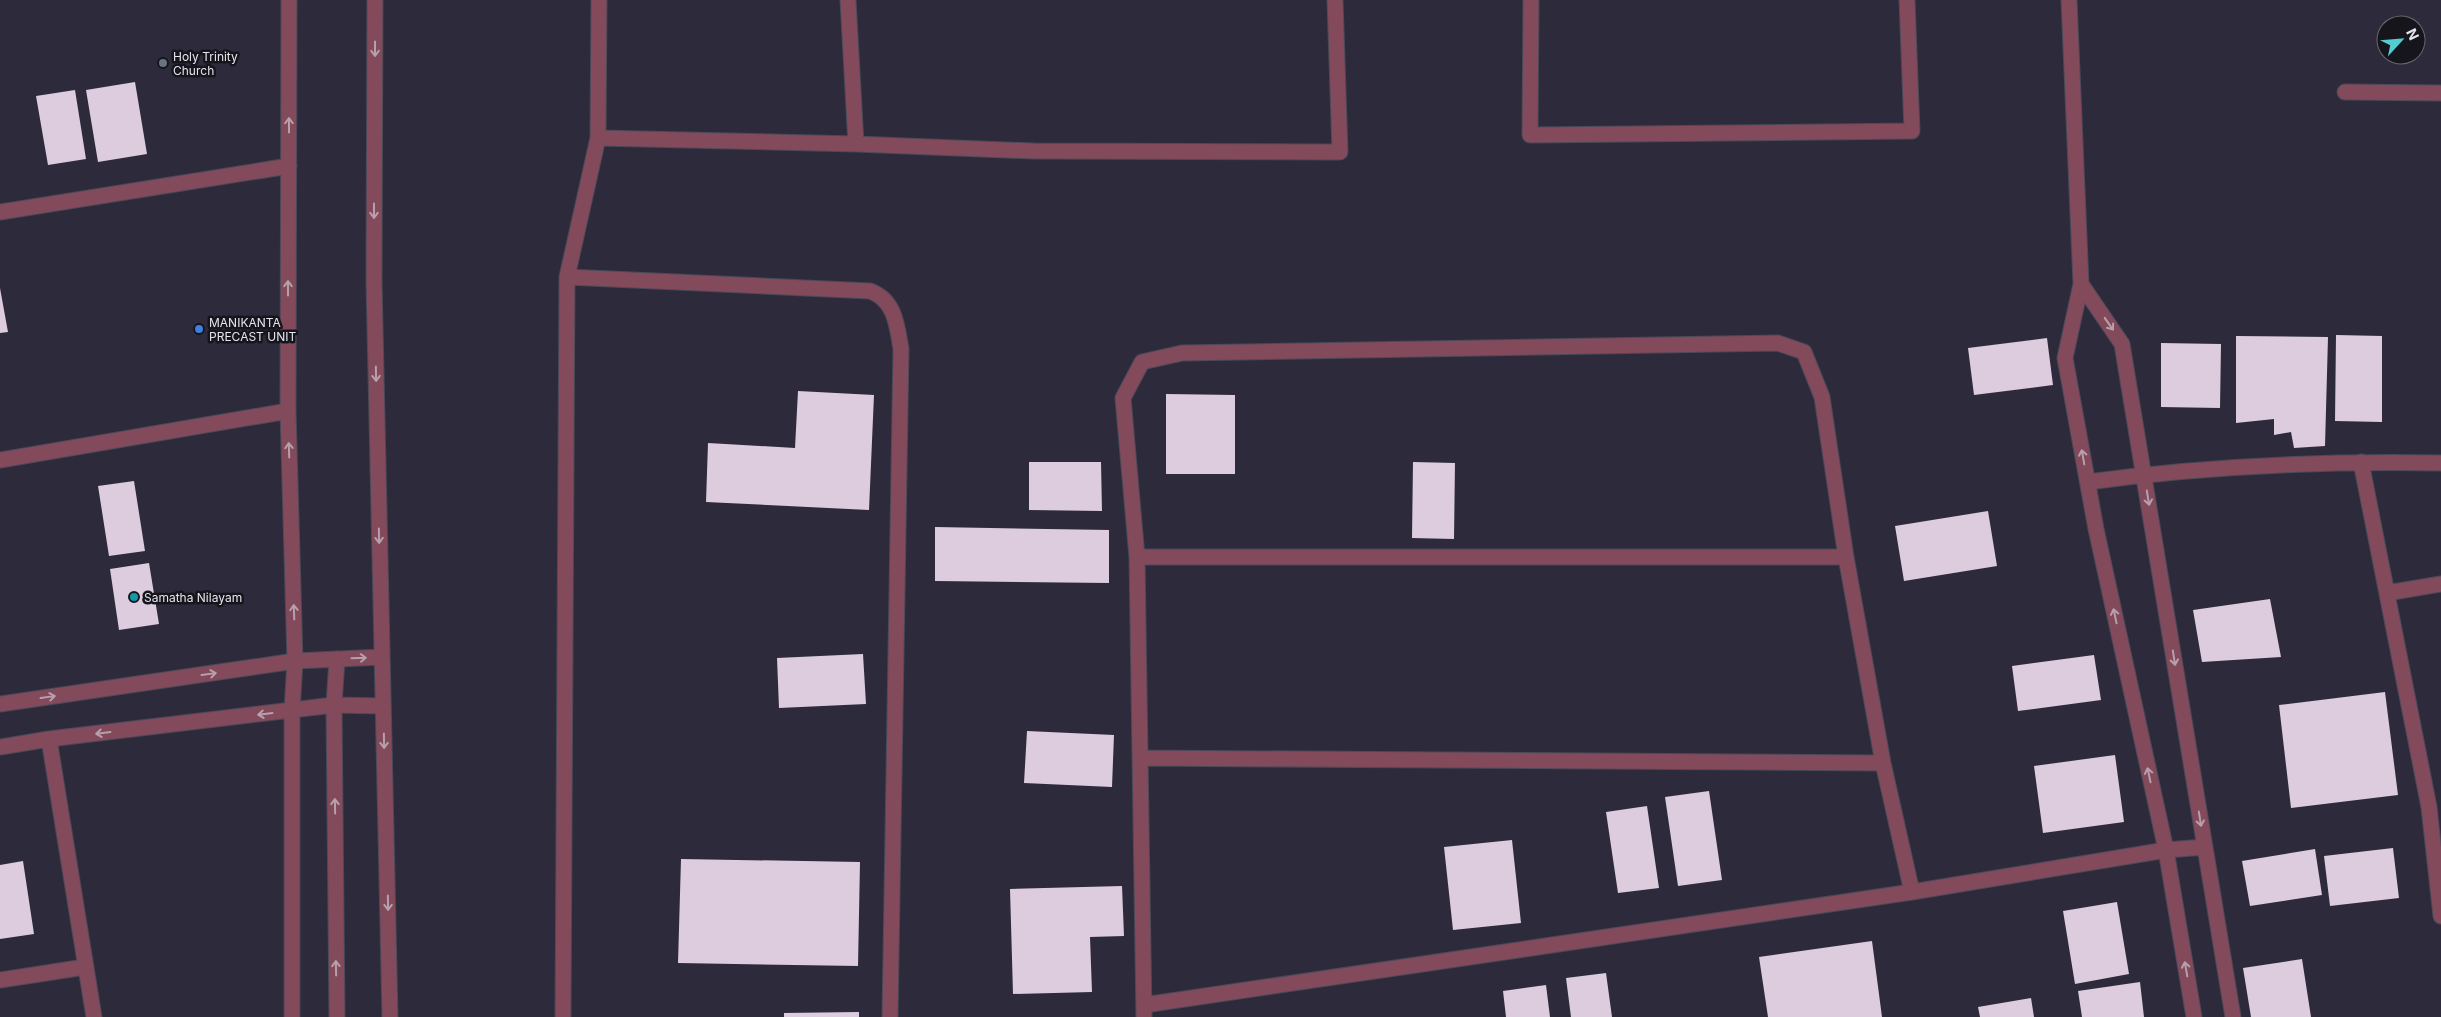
<svg xmlns="http://www.w3.org/2000/svg" width="2441" height="1017" viewBox="0 0 2441 1017" font-family="Inter,sans-serif">
<style>
.building{fill:#dcccde}
.lines{fill:none;stroke-linecap:round;stroke-linejoin:round}
.minor-casing{stroke:#4a4958;stroke-width:17}
.minor{stroke:#824a5a;stroke-width:15}
.oneway{stroke:#b89fac}
.worship-dot{fill:#6b7280;stroke:#16151c;stroke-width:2}
.shop-dot{fill:#3f7fe0;stroke:#16151c;stroke-width:2}
.culture-dot{fill:#0f9aa8;stroke:#16151c;stroke-width:2}
.labels{text-anchor:middle;dominant-baseline:central;stroke-width:5;stroke-linejoin:round;paint-order:stroke}
.poi-label{font-size:12px;fill:#e5e4ef;stroke:#16151c;text-anchor:start}
</style>
<rect width="100%" height="100%" fill="#2d2b3b"/>
<path class="building" d="M135 82 147 154 98 162 86 90Z
M75 90 86 159 48 165 36 96Z
M0 288 8 332 0 333Z
M2336 335 2382 336V422L2335 421Z
M2236 336 2328 337 2325 446 2294 448 2291 432 2274 435V419L2236 423Z
M2047 338 2053 385 1974 395 1968 348Z
M2161 343 2221 344 2220 408 2161 407Z
M798 391 874 395 869 510 706 502 708 443 795 448Z
M1166 394 1235 395V474H1166Z
M1029 462H1101L1102 511 1029 510Z
M1413 462 1455 463 1454 539 1412 538Z
M134 481 145 551 109 556 98 486Z
M1988 511 1997 566 1904 581 1895 526Z
M935 527 1109 530V583L935 581Z
M149 563 159 624 119 630 110 569Z
M2270 599 2281 657 2202 662 2193 610Z
M863 654 866 704 779 708 777 658Z
M2094 655 2101 700 2018 711 2012 666Z
M2385 692 2398 795 2291 808 2279 705Z
M1027 731 1114 735 1112 787 1024 783Z
M2115 755 2124 822 2043 833 2034 766Z
M1709 791 1722 880 1678 886 1665 797Z
M1647 806 1659 888 1618 893 1606 812Z
M1512 840 1521 923 1453 930 1444 847Z
M2393 848 2399 898 2330 906 2324 856Z
M2315 849 2322 895 2250 906 2242 861Z
M681 859 860 862 858 966 678 963Z
M23 861 34 934 0 939V865Z
M1122 886 1124 936 1090 937 1092 992 1013 994 1010 889Z
M2117 902 2129 974 2075 984 2063 911Z
M1872 941 1882 1017H1768L1759 957Z
M2302 959 2311 1017H2251L2243 968Z
M1606 973 1612 1017H1571L1566 978Z
M2140 982 2144 1017H2082L2078 991Z
M1546 985 1550 1017H1506L1503 991Z
M2031 998 2034 1017H1980L1978 1007Z
M859 1012V1017H784V1013Z"/>
<g class="lines">
<g class="minor-casing">
<path id="minor" d="M289 0 288 411 295 661 292 711V1017
M375 0 374 281 390 1017
M848 0 856 144
M1531 0 1530 135 1912 131 1907 0
M2069 0 2081 284 2065 358 2096 529 2166 850 2194 1017
M2345 92 2441 93
M598 138 599 0
M0 212 289 166
M567 277 870 291C895 300 897 325 901 349L890 1017
M2081 284 2122 344 2233 1017
M0 460 288 411
M2361 462 2429 807 2441 916
M2088 482C2204 466 2324 461 2441 463
M1137 557H1846
M2387 593 2441 584
M337 659 334 705 337 1017
M0 704 295 661 382 657
M49 739 94 1017
M0 747 49 739 334 705 383 706
M1140 758 1883 763
M0 980 85 967
M1144 1005 1912 892 2166 850 2205 847
M563 1017 567 277 598 138 856 144 1033 151 1340 152 1335 0
M1144 1017 1137 557 1123 398 1142 362 1182 353 1778 343 1804 352 1822 397 1846 557 1883 763 1912 892"/>
</g>
<use href="#minor" class="minor"/>
</g>
<defs><path id="oneway-shaft" d="M-6 0H5M1.5-3L5.5 0L1.5 3" fill="none" stroke-width="1.6" stroke-linecap="round" stroke-linejoin="round" transform="scale(1.25)"/></defs>
<g class="oneway">
<use href="#oneway-shaft" transform="translate(375 49) rotate(90)"/>
<use href="#oneway-shaft" transform="translate(289 125) rotate(-90)"/>
<use href="#oneway-shaft" transform="translate(374 211) rotate(90)"/>
<use href="#oneway-shaft" transform="translate(288 288) rotate(-90)"/>
<use href="#oneway-shaft" transform="translate(2109 324) rotate(55)"/>
<use href="#oneway-shaft" transform="translate(376 374) rotate(89)"/>
<use href="#oneway-shaft" transform="translate(289 450) rotate(-92)"/>
<use href="#oneway-shaft" transform="translate(2083 457) rotate(-100)"/>
<use href="#oneway-shaft" transform="translate(2148 498) rotate(81)"/>
<use href="#oneway-shaft" transform="translate(379 536) rotate(89)"/>
<use href="#oneway-shaft" transform="translate(294 612) rotate(-92)"/>
<use href="#oneway-shaft" transform="translate(2115 616) rotate(-102)"/>
<use href="#oneway-shaft" transform="translate(359 658) rotate(-2)"/>
<use href="#oneway-shaft" transform="translate(2174 658) rotate(81)"/>
<use href="#oneway-shaft" transform="translate(209 674) rotate(-8)"/>
<use href="#oneway-shaft" transform="translate(48 697) rotate(-8)"/>
<use href="#oneway-shaft" transform="translate(265 714) rotate(173)"/>
<use href="#oneway-shaft" transform="translate(103 733) rotate(173)"/>
<use href="#oneway-shaft" transform="translate(384 741) rotate(89)"/>
<use href="#oneway-shaft" transform="translate(2149 775) rotate(-102)"/>
<use href="#oneway-shaft" transform="translate(335 806) rotate(-91)"/>
<use href="#oneway-shaft" transform="translate(2200 819) rotate(81)"/>
<use href="#oneway-shaft" transform="translate(388 903) rotate(89)"/>
<use href="#oneway-shaft" transform="translate(336 968) rotate(-91)"/>
<use href="#oneway-shaft" transform="translate(2186 969) rotate(-100)"/>
</g>
<circle class="worship-dot" cx="163" cy="63" r="5"/>
<circle class="shop-dot" cx="199" cy="329" r="5"/>
<circle class="culture-dot" cx="134" cy="597" r="5"/>
<g class="labels">
<g class="poi-label">
<text x="173" y="56">Holy Trinity<tspan x="173" dy="14">Church</tspan></text>
<text x="209" y="322">MANIKANTA<tspan x="209" dy="14">PRECAST UNIT</tspan></text>
<text x="144" y="597">Samatha Nilayam</text>
</g>
</g>
<g transform="translate(2401 40) rotate(64)"><circle r="24" fill="#16151c" stroke="#696870"/>
<path d="M0-4L9 19L0 12L-9 19Z" fill="#52ccd0"/>
<text y="-8" font-size="14" font-weight="bold" text-anchor="middle" fill="#e5e4ef">N</text>
</g>
</svg>
